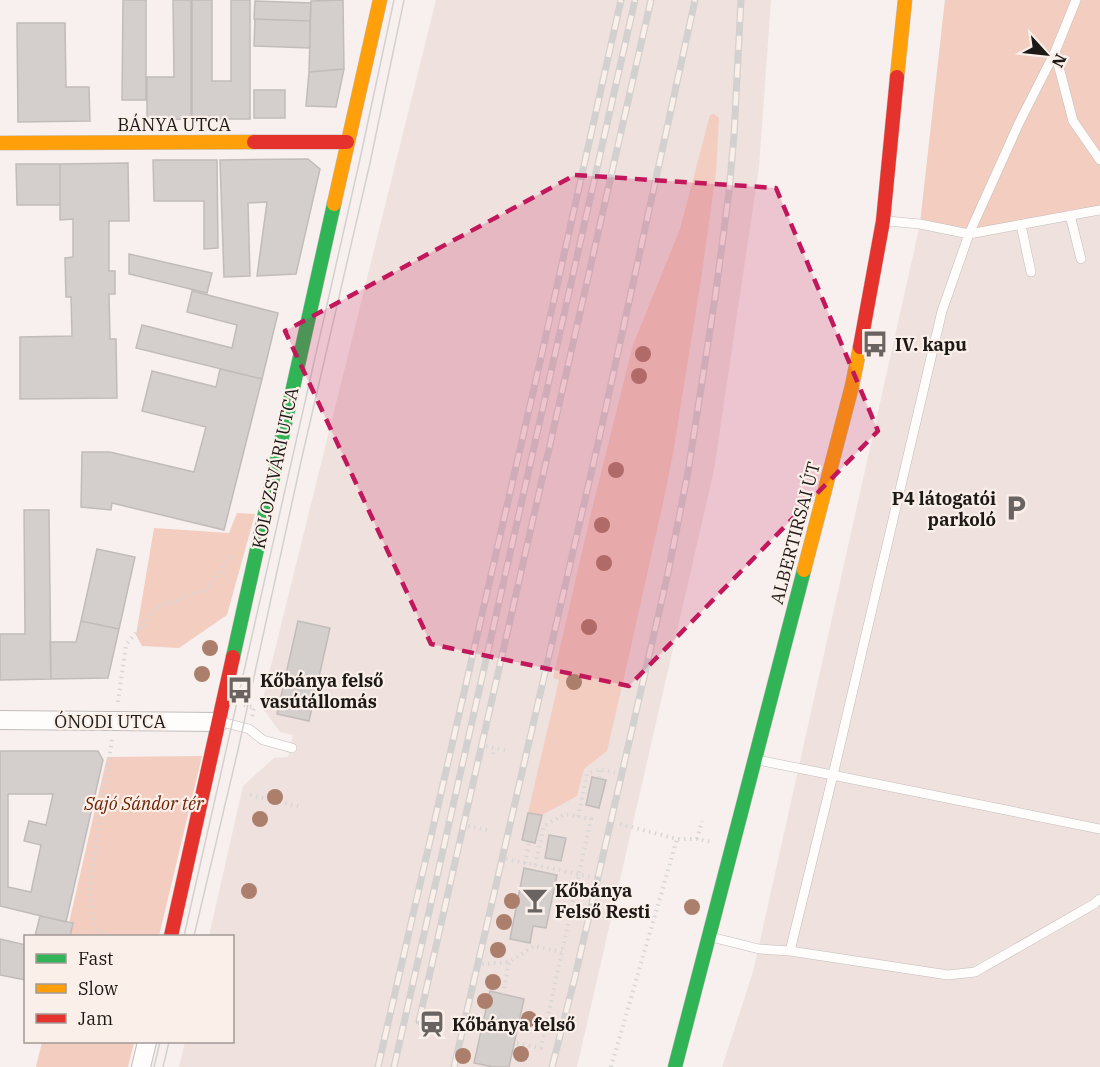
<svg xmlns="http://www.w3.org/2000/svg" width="1100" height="1067" viewBox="0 0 1100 1067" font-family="'IBM Plex Serif',serif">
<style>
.built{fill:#efe1dd}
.green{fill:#f2cdc0}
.building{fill:#d4cecc;stroke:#c1bcba;stroke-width:1.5;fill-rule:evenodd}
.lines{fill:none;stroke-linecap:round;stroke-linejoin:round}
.lane-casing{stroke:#c2bdbb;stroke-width:10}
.street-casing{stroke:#c2bdbb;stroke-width:20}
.fast-casing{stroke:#c2bdbb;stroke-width:15}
.slow-casing{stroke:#c2bdbb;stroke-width:15}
.jam-casing{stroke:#c2bdbb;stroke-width:15}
.path{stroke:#d8d6d6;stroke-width:4;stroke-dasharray:1.5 4.5;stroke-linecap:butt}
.lane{stroke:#fefdfc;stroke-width:9}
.street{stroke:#fefdfc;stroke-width:18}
.fast{stroke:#30b455;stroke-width:14}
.slow{stroke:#ff9f0a;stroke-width:14}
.jam{stroke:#e5322d;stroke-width:14}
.tram{stroke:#d2d1cf;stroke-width:1.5}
.rail-casing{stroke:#d2d1cf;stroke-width:7}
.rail{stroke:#fbefea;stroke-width:4.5;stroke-dasharray:14;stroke-linecap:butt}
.tree{fill:#ac7f6c}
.marked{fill:#c2185b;fill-opacity:0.2;stroke:#c2185b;stroke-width:4.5;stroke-dasharray:12 8;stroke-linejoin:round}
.labels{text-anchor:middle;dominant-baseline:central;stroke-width:4.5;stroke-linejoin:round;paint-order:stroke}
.street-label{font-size:18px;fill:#1d1917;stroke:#fbefea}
.poi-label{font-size:18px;font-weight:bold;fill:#1d1917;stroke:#fbefea;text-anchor:start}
.park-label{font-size:18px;font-style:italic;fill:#6e2302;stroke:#fbefea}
</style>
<rect width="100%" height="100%" fill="#f7f0ee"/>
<path class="built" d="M436 0H771L759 167 714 470 577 1067H179L185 1042H232V936H209L243 786 274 758 288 757 293 735 280 732 261 706Z
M945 0H1100V1067H722L753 972 920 224Z"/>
<path class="green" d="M945 0H1100V210L969 234 920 224Z
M714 114 719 118 716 172 702 273 673 454 663 503 629 656 607 751 584 769 577 796 542 815 528 813 559 680 553 678 591 513 633 345 680 229 710 115Z
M237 513 255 514 227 615 179 648 142 646 136 635 154 528 229 533Z
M202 756 159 936H66L107 757Z
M42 1042H134L128 1067H36Z"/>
<path class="building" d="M123 0H146V100H122Z
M173 0H191V119L147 120V77H174Z
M192 0H212V81H231V0H250V119H192Z
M343 0 344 69 309 72 311 1Z
M255 1 311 3 310 21 254 19Z
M255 19 310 21V48L254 46Z
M17 23H65L66 87H89L90 121 18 122Z
M344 69 336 107 306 106 309 72Z
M254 90H285V118H254Z
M308 159 320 169 296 274 257 276 267 202 248 203 250 276 224 277 220 160Z
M153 160H217L218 248 204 249V201H154Z
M128 163 129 221H109V271H115V294H109L110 339H116L117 398 20 399V337L72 336 71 297H66L65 258 73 257V219L60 220V164Z
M16 164H60V205H17Z
M129 254 212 273 207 293 129 274Z
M192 291 278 313 262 379 136 348 142 325 232 348 237 325 187 312Z
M220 369 262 379 224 530 112 503 111 510 81 507 82 452H110L194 472 206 427 142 411 152 371 216 387Z
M24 510H49L51 679 0 680V634H25Z
M97 549 135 557 119 629 81 621Z
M81 621 119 629 108 678 51 679 50 642H76Z
M298 621 330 628 309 721 277 714Z
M0 751H98L103 760 66 922 0 906ZM8 794H53L46 825 29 821 24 841 41 845 31 892 8 887Z
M592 777 606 780 599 808 586 805Z
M528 813 542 815 535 843 522 840Z
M549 835 566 838 561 861 545 858Z
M524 868 557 875 546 928 533 926 530 943 510 939Z
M40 916 73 923 70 936H35Z
M0 939 26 945V980L0 975Z
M490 991 524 999 509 1067H493L474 1063Z"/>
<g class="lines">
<g class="lane-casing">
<path id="lane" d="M1055 52 1073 121 1100 160
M1070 215 1081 259
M887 221 920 224 969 234 1100 210
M1021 225 1031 272
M222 722 249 729 263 740 292 748
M758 760 1100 829
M711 937 759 949 790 951 948 975 975 972 1094 904 1100 899
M790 951 833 775 942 311 969 234 1019 123 1055 52 1076 0"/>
</g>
<g class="street-casing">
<path id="street" d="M0 720 219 722
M141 1067 147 1042"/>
</g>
<g class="fast-casing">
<path id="fast" d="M233 657 334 204
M675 1067 804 570"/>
</g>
<g class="slow-casing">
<path id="slow" d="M897 77 905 0
M0 143 254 142
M334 204 380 0
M804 570 852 386 860 347"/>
</g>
<g class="jam-casing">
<path id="jam" d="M254 142H347
M860 347 883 221 897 77
M171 936 233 657"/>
</g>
<path class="path" d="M118 702 126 645 157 607 207 589 232 554
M244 705 254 707 252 717
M486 746 506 751
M493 754 494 748
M599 778 601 769
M250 795 302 807
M578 817 587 774 601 769 615 773
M620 824 677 839H697L711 842
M468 826 487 830
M697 839 702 821
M506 859 592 877
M525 863 529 842
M107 936 94 928 89 891 112 739
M482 964 509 962 534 946 562 952
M503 994 509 962
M517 1043 541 1048 591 819 565 814 544 826 535 865
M611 1067 677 839"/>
<use href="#lane" class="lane"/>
<use href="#street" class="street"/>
<use href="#fast" class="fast"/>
<use href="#slow" class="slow"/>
<use href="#jam" class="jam"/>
<path class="tram" d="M184 936 360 159 394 0
M194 936 238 750 302 457 370 163 404 0
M154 1067 160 1042
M163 1067 169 1042"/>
<g class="rail-casing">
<path id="rail" d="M419 1021 651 0
M378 1067 540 362 621 0
M394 1067 635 0
M454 1067 599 439 695 0
M552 1067 575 977 668 573 688 472 715 298 729 192 734 136 741 0"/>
</g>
<use href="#rail" class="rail"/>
</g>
<g class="tree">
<circle cx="643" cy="354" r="8"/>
<circle cx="639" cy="376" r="8"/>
<circle cx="616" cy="470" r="8"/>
<circle cx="602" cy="525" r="8"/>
<circle cx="604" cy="563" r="8"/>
<circle cx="589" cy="627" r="8"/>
<circle cx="210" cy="648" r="8"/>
<circle cx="202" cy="674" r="8"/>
<circle cx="574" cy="682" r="8"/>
<circle cx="275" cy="797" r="8"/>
<circle cx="260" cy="819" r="8"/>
<circle cx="249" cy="891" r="8"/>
<circle cx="512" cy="901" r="8"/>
<circle cx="692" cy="907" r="8"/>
<circle cx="504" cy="922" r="8"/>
<circle cx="498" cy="950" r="8"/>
<circle cx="493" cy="982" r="8"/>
<circle cx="485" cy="1001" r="8"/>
<circle cx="529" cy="1019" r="8"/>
<circle cx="521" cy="1054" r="8"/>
<circle cx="463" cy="1056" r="8"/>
</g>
<path class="marked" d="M575 175 776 188 878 431 629 686 431 644 285 331Z"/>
<defs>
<g id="bus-bare" transform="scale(2.07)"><path d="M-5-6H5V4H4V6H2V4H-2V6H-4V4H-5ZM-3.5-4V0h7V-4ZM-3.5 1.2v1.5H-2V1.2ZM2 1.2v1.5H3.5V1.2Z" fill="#696462" stroke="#fbefea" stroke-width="2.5" paint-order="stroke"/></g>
<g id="parking-bare" transform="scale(2.07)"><path d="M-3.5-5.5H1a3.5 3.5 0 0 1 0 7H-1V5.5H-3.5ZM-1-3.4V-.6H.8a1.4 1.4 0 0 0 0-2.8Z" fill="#696462" stroke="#fbefea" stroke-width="2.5" paint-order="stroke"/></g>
<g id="bar-bare" transform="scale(2.07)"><path d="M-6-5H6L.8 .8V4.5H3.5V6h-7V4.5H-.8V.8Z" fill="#696462" stroke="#fbefea" stroke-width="2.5" paint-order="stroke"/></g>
<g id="station-bare" transform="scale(2.07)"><path d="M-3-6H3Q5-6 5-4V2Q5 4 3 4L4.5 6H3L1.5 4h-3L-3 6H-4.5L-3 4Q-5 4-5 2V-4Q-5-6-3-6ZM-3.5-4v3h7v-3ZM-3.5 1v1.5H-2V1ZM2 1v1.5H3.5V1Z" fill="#696462" stroke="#fbefea" stroke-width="2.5" paint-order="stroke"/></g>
</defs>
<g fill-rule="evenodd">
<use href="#bus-bare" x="875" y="344"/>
<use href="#parking-bare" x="1016" y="508"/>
<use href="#bus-bare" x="240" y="690"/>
<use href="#bar-bare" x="535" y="900"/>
<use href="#station-bare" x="432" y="1024"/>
</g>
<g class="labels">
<g class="street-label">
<text x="174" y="124">BÁNYA UTCA</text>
<text transform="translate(275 468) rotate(-78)">KOLOZSVÁRI UTCA</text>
<text transform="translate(795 533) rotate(-75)">ALBERTIRSAI ÚT</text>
<text x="110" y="721">ÓNODI UTCA</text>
</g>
<g class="poi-label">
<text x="895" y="344">IV. kapu</text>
<text x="996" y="498" text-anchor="end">P4 látogatói<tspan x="996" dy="21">parkoló</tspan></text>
<text x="260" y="680">Kőbánya felső<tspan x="260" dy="21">vasútállomás</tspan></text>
<text x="555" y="890">Kőbánya<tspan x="555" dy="21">Felső Resti</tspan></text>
<text x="452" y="1024">Kőbánya felső</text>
</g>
<g class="park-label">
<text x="144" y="803">Sajó Sándor tér</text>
</g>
</g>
<rect x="24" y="935" width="210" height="108" fill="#fbefea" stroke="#a29996" stroke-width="1.5"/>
<rect x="36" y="954" width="30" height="9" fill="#30b455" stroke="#a29996" stroke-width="1.5"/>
<text x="78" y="965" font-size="18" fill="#1d1917">Fast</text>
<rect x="36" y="984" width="30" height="9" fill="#ff9f0a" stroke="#a29996" stroke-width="1.5"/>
<text x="78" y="995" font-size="18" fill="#1d1917">Slow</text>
<rect x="36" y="1014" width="30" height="9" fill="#e5322d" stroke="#a29996" stroke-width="1.5"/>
<text x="78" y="1025" font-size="18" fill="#1d1917">Jam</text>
<g transform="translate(1046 54) rotate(117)" stroke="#fbefea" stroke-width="4.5" paint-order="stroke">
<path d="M0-4.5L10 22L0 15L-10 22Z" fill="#1d1917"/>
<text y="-9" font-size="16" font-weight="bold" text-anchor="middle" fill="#1d1917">N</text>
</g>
</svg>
